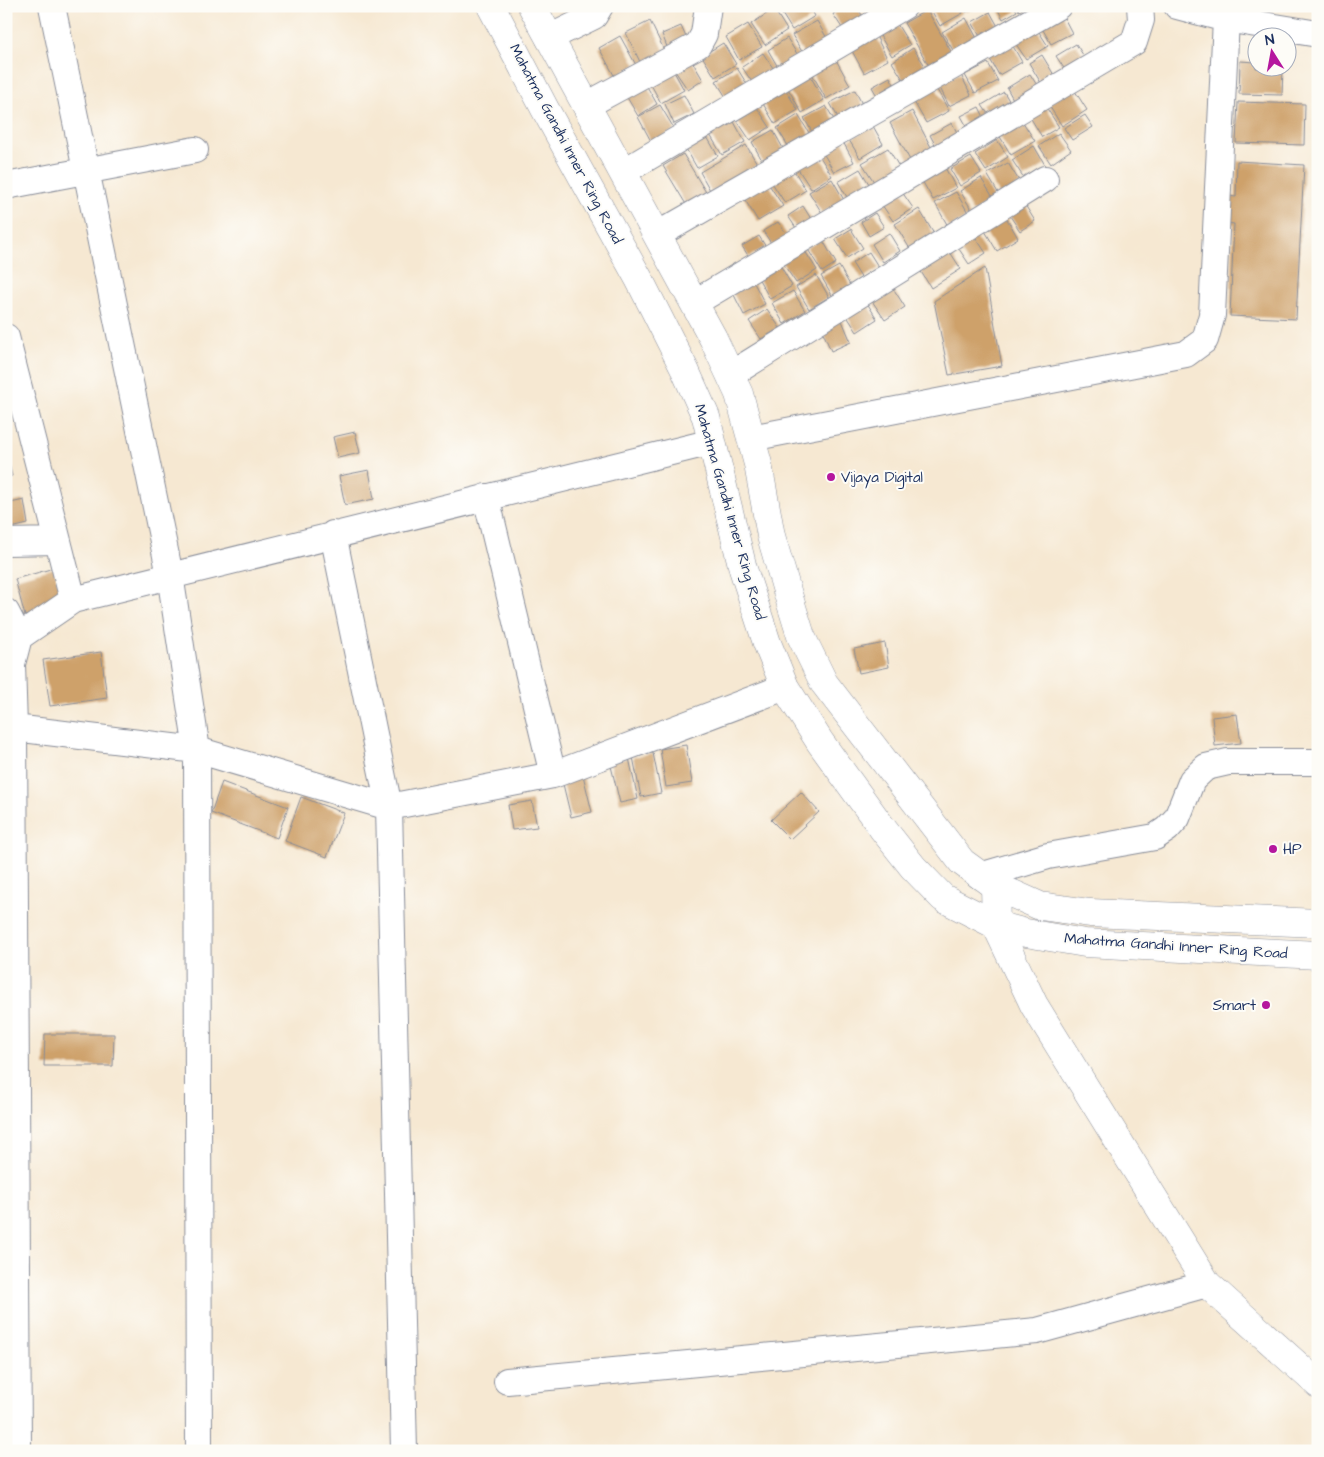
<svg xmlns="http://www.w3.org/2000/svg" width="1324" height="1457" viewBox="0 0 1324 1457" font-family="'Architects Daughter',sans-serif">
<style>
.building{fill:#cea16b}
.lines{fill:none;stroke-linecap:round;stroke-linejoin:round}
.street-casing{stroke:#888c98;stroke-width:28}
.secondary-casing{stroke:#888c98;stroke-width:29}
.primary-casing{stroke:#888c98;stroke-width:29}
.street{stroke:#fff;stroke-width:26}
.secondary{stroke:#fff;stroke-width:28}
.primary{stroke:#fff;stroke-width:28}
.poi-dot{fill:#b5179e;stroke:#fdfcf7;stroke-width:2}
.labels{text-anchor:middle;dominant-baseline:central;stroke-width:4;stroke-linejoin:round;paint-order:stroke}
.street-label{font-size:15px;fill:#1b2f5e;stroke:#fdfcf7}
.poi-label{font-size:15px;fill:#1b2f5e;stroke:#fdfcf7;text-anchor:start}
</style>
<rect width="100%" height="100%" fill="#fdfcf7"/>
<filter id="ink" filterUnits="userSpaceOnUse"><feTurbulence type="fractalNoise" baseFrequency=".02" numOctaves="2"/><feDisplacementMap in="SourceGraphic" scale="10" xChannelSelector="R" yChannelSelector="G"/><feConvolveMatrix kernelMatrix="1 2 1 2 8 2 1 2 1" color-interpolation-filters="sRGB"/></filter>
<filter id="wash" filterUnits="userSpaceOnUse"><feTurbulence type="fractalNoise" baseFrequency=".0096" numOctaves="4" result="noise"/><feDisplacementMap in="SourceGraphic" scale="20" xChannelSelector="R" yChannelSelector="G"/><feGaussianBlur stdDeviation="1.12" result="paint"/><feColorMatrix in="noise" values="0 0 0 0 0 0 0 0 0 0 0 0 0 0 0 0 0 1.4 0 .05"/><feComposite in="paint" operator="in"/></filter>
<g filter="url(#wash)">
<rect width="100%" height="100%" fill="#f6e8d2"/>
<g id="blocks">
<path class="building" d="M783 6H809L815 16 792 30 779 9Z
M845 6H856L864 18 844 31 833 14Z
M864 6H888L870 17Z
M929 6H959L963 13 940 26Z
M963 6H980L966 12Z
M996 6H1014L1017 11 1003 19Z
M1017 6H1028L1019 11Z
M774 9 787 30 765 45 751 24Z
M927 10 952 53 929 66 904 23Z
M1060 10 1072 33 1051 44 1038 21Z
M990 12 1000 30 982 40 972 22Z
M966 18 979 42 956 55 942 32Z
M650 21 665 52 641 64 626 33Z
M817 21 828 40 804 55 792 35Z
M748 24 762 47 739 60 726 37Z
M897 24 910 45 892 56 879 34Z
M1034 24 1048 46 1026 59 1012 38Z
M681 26 689 44 669 52 662 34Z
M620 36 636 65 615 77 599 48Z
M876 36 888 60 864 73 851 49Z
M787 38 799 57 779 69 768 50Z
M1010 41 1022 62 999 75 987 54Z
M723 43 736 64 715 77 702 56Z
M1076 44 1087 61 1067 73 1056 56Z
M913 48 926 67 904 81 892 62Z
M763 53 775 71 754 85 742 67Z
M1042 55 1054 75 1041 83 1029 63Z
M835 58 850 85 826 99 811 72Z
M692 61 703 80 688 90 675 71Z
M1240 61 1256 62V68H1283L1282 95 1239 94Z
M988 63 998 81 975 93 965 75Z
M672 68 684 90 661 103 649 81Z
M737 68 750 89 729 102 716 81Z
M960 73 971 95 949 106 938 84Z
M809 74 824 100 802 113 787 87Z
M1030 74 1038 87 1014 101 1007 88Z
M890 77 898 91 880 101 872 87Z
M645 83 657 104 638 116 625 94Z
M936 88 949 111 926 123 913 100Z
M1073 88 1087 110 1062 126 1048 104Z
M785 89 798 110 775 124 762 102Z
M855 90 864 108 840 121 830 103Z
M1004 92 1011 104 990 117 982 105Z
M684 95 694 114 674 124 665 104Z
M1238 102 1305 104 1304 145 1236 143Z
M660 105 675 130 652 143 638 117Z
M756 106 770 127 750 140 736 119Z
M826 106 836 123 814 135 804 118Z
M979 107 987 123 970 132 961 116Z
M1046 107 1059 127 1042 137 1030 117Z
M912 111 933 151 911 162 890 123Z
M798 115 811 136 790 149 777 128Z
M1085 115 1093 127 1072 140 1064 128Z
M1019 116 1035 141 1011 155 996 130Z
M733 120 745 142 722 155 709 133Z
M952 123 961 140 939 152 930 135Z
M873 126 883 144 860 158 849 140Z
M773 130 785 152 764 164 752 142Z
M1059 133 1071 150 1051 164 1039 146Z
M706 135 718 156 697 168 685 147Z
M842 140 854 162 834 172 822 151Z
M997 140 1008 157 986 171 975 154Z
M746 145 758 165 711 192 700 172Z
M1034 146 1045 165 1024 178 1012 160Z
M888 148 901 170 876 185 862 163Z
M817 152 832 176 811 189 796 166Z
M683 154 707 194 687 206 663 166Z
M971 157 981 173 960 186 950 169Z
M1237 161 1304 165 1296 319 1230 316 1234 224 1226 223 1228 196 1236 197Z
M1008 163 1021 184 1000 196 987 174Z
M790 164 806 190 785 203 769 178Z
M943 164 956 188 933 200 920 177Z
M860 169 872 189 850 202 838 182Z
M981 178 994 199 973 212 960 191Z
M832 179 844 200 822 213 809 192Z
M766 180 783 206 758 221 742 195Z
M902 192 913 208 893 221 882 205Z
M956 192 970 216 949 228 935 203Z
M1022 200 1035 221 1020 231 1006 210Z
M803 206 813 222 798 231 788 216Z
M919 209 934 234 910 249 895 224Z
M875 213 884 227 869 236 861 222Z
M1004 214 1018 238 997 251 982 226Z
M778 222 788 236 773 246 763 231Z
M851 229 863 248 847 258 835 239Z
M972 232 986 253 969 264 955 243Z
M889 233 900 251 883 262 872 244Z
M759 236 766 247 749 257 742 246Z
M822 239 836 263 822 272 807 248Z
M803 248 817 270 796 283 782 262Z
M869 252 879 268 862 279 852 263Z
M950 252 961 269 931 288 920 270Z
M779 263 792 286 770 299 757 276Z
M839 266 851 287 833 297 821 276Z
M985 268 1002 366 949 375 934 301Z
M816 275 829 297 809 309 796 287Z
M754 283 765 304 744 315 733 293Z
M891 285 905 307 885 320 870 298Z
M793 291 805 311 784 324 772 303Z
M864 298 877 319 857 332 843 310Z
M767 309 780 328 761 339 749 321Z
M840 316 851 342 831 351 820 325Z
M355 432 360 453 338 458 333 437Z
M6 463H9L12 476 6 478Z
M369 470 374 499 345 505 339 476Z
M24 500 28 524 11 528 6 504Z
M54 568 64 605 25 616 15 579Z
M885 643 889 667 859 673 854 649Z
M101 652 107 698 50 706 43 660Z
M1237 714 1241 743 1215 746 1212 717Z
M686 745 692 783 666 787 660 749Z
M653 753 661 793 641 797 633 757Z
M629 758 638 799 620 803 610 762Z
M583 775 592 812 571 817 562 780Z
M222 782 288 807 277 838 211 813Z
M801 792 819 812 790 839 771 820Z
M301 797 344 813 327 857 285 841Z
M532 801 537 827 512 830 508 805Z
M45 1034H114L113 1066H44Z"/>
</g>
</g>
<g filter="url(#ink)">
<use href="#blocks" fill-opacity="0" stroke="#888c98" stroke-width="1"/>
<g class="lines">
<g class="street-casing">
<path id="street" d="M52 6 170 575 197 750 199 1451
M1177 6 1226 19 1318 34
M549 38 594 16 600 6
M587 105 698 45 704 34 708 6
M623 172 904 6
M6 186 195 150
M657 235 1058 6
M694 303 1134 42 1141 20 1140 6
M6 337 73 600 712 442
M730 375 1045 179
M751 438 1186 354 1205 340 1212 315 1226 19
M486 497 553 775
M333 534 389 807 404 1451
M6 542 58 541
M6 612 19 637
M6 727 197 750 389 807 553 775 785 687
M980 876 1048 856 1155 837 1167 829 1177 818 1192 780 1206 767 1228 762H1318
M507 1381 1037 1331 1207 1284
M18 1451 14 727 12 664 19 637 73 600"/>
</g>
<g class="secondary-casing">
<path id="secondary" d="M995 886 996 925 1034 1005 1207 1284 1318 1384"/>
</g>
<g class="primary-casing">
<path id="primary" d="M491 6 545 109 639 279 685 370 706 417 743 569 767 643 785 687 820 742 883 829 913 867 943 898 996 925 1026 933 1085 943 1318 955
M532 6 713 338 739 394 758 464 771 536 787 591 801 636 824 683 962 862 995 886 1040 906 1090 913 1318 923"/>
</g>
<use href="#street" class="street"/>
<use href="#secondary" class="secondary"/>
<use href="#primary" class="primary"/>
</g>
</g>
<g class="poi-dot">
<circle cx="831" cy="477" r="5"/>
<circle cx="1273" cy="849" r="5"/>
<circle cx="1266" cy="1005" r="5"/>
</g>
<g class="labels">
<g class="street-label">
<text transform="translate(566 144) rotate(62)">Mahatma Gandhi Inner Ring Road</text>
<text transform="translate(730 512) rotate(74)">Mahatma Gandhi Inner Ring Road</text>
<text transform="translate(1176 946) rotate(4)">Mahatma Gandhi Inner Ring Road</text>
</g>
<g class="poi-label">
<text x="841" y="477">Vijaya Digital</text>
<text x="1283" y="849">HP</text>
<text x="1256" y="1005" text-anchor="end">Smart</text>
</g>
</g>
<rect width="1324" height="1457" fill="none" stroke="#fdfcf7" stroke-width="25"/>
<g transform="translate(1272 52) rotate(349)"><circle r="24" fill="#fdfcf7" stroke="#a3aaba"/>
<path d="M0-4L9 19L0 12L-9 19Z" fill="#b5179e"/>
<text y="-8" font-size="14" font-weight="bold" text-anchor="middle" fill="#1b2f5e">N</text>
</g>
</svg>
